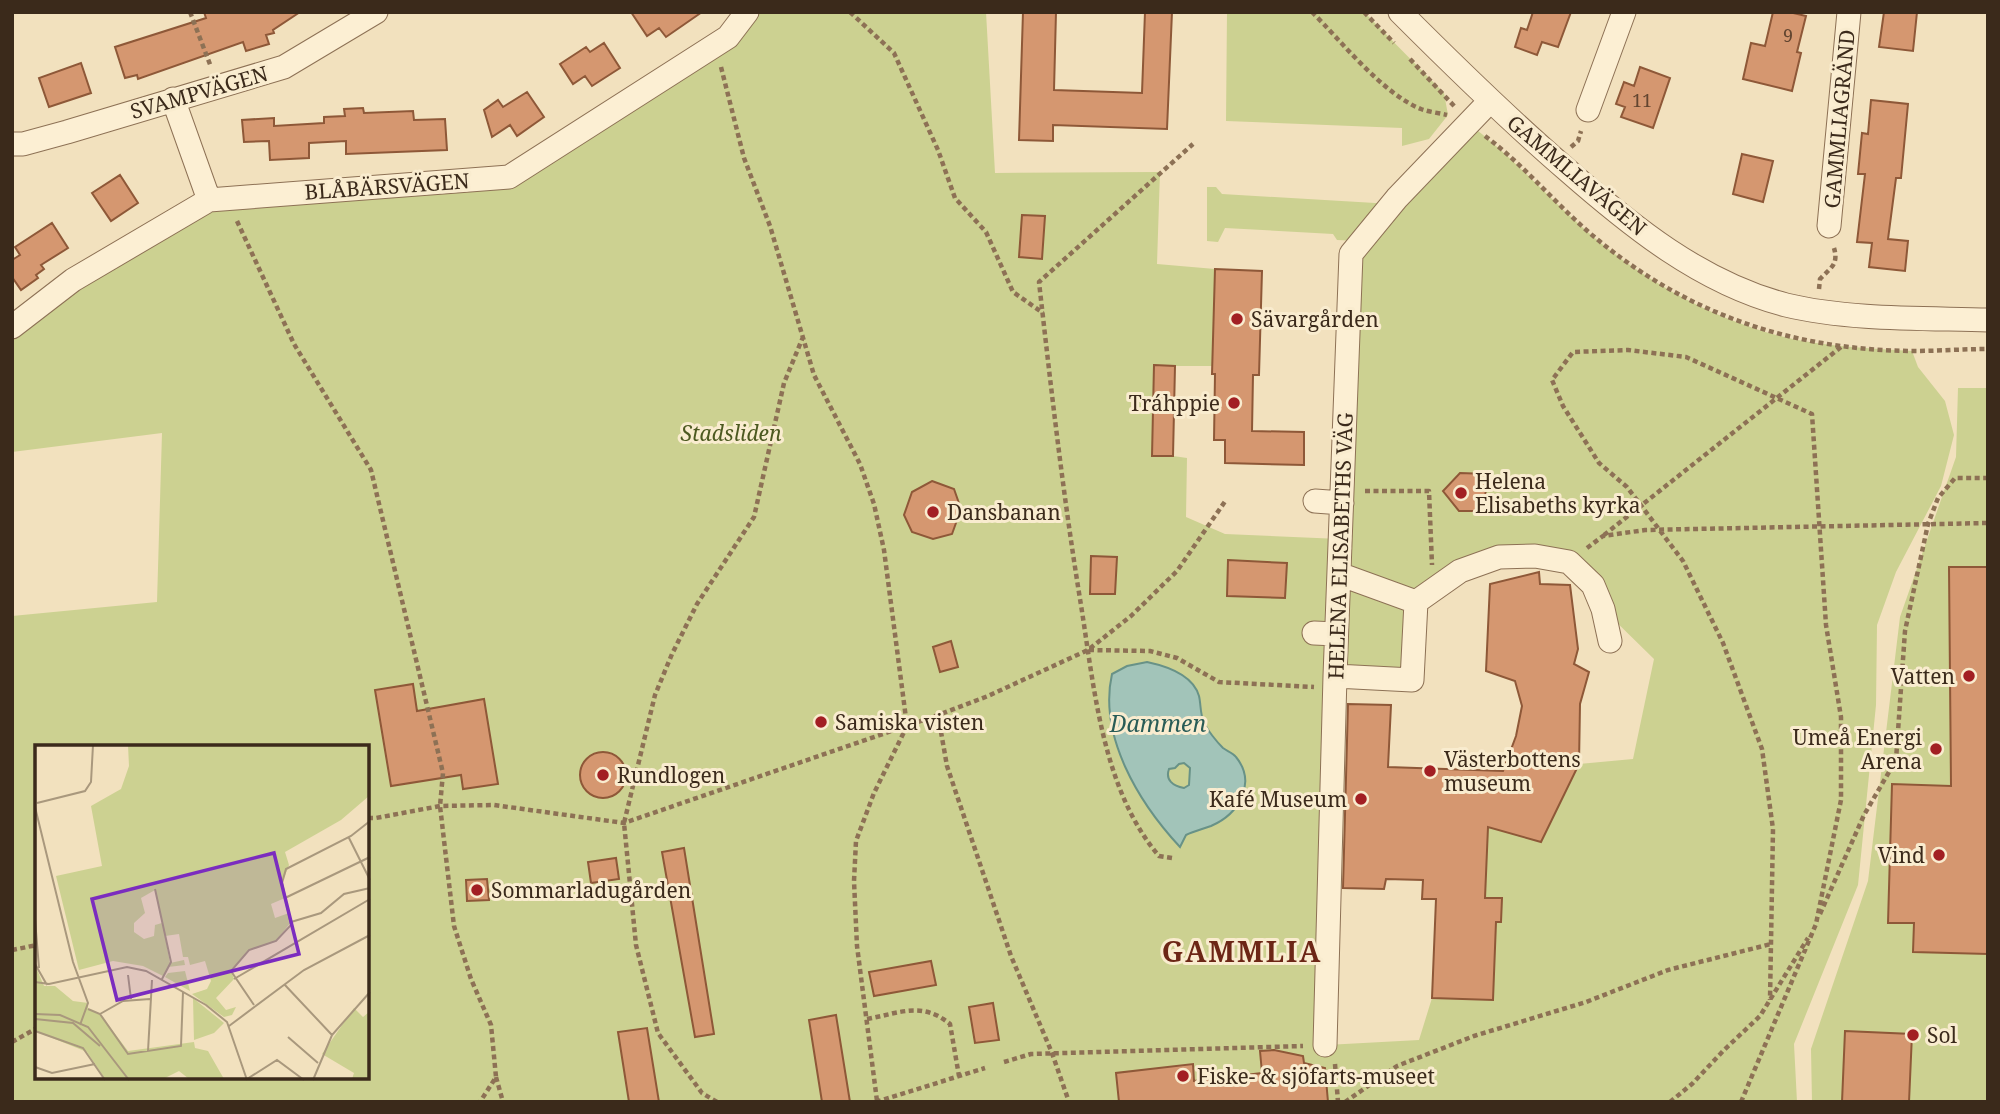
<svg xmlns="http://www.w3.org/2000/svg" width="2000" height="1114" viewBox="0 0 2000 1114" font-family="'Noto Serif',serif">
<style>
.green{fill:#ccd191;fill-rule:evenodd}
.water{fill:#a2c4b9;stroke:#689287;stroke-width:2;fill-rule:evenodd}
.building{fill:#d59770;stroke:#8e5838;stroke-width:2}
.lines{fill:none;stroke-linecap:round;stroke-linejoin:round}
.minor-casing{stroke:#8d7155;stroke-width:25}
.path{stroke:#8d7155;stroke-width:4.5;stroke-dasharray:5 3.5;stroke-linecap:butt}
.minor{stroke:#fcefd3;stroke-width:23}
.poi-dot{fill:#a21f23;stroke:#f9eccf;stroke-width:2.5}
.labels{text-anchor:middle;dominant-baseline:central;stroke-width:6;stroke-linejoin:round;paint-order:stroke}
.number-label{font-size:18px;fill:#624530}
.street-label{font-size:21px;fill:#3b2a1b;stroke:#f9eccf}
.poi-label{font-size:21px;fill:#3b2a1b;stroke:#f9eccf;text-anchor:start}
.park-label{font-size:21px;font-style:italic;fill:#4c5920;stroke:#f9eccf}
.water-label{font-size:23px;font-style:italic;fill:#295c57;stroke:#f9eccf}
.district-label{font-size:28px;font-weight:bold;letter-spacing:2px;fill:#6c2616;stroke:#f9eccf}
.inset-road{fill:none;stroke:#a9987d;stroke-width:2}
.view{fill:#7b2cbf;fill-opacity:0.15;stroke:#7b2cbf;stroke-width:3.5}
.inset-edge{fill:none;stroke:#3b2a1b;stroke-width:3.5}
</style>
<rect width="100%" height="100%" fill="#f2e1be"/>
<path class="green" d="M747 12H986L995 173 1160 172 1157 264 1215 269 1212 366H1175L1173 456 1187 458 1186 517 1225 534 1340 539 1360 241 1337 240 1333 234 1225 228 1218 242 1207 241V187H1216L1222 194 1392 204 1468 123C1516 159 1555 206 1602 244 1654 286 1715 319 1780 336 1823 347 1868 348 1912 351L1918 367 1945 401 1954 435 1941 486 1896 572 1877 625 1876 705 1858 885 1794 1044 1797 1102H12V616L157 602 162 433 12 452V327L209 200 509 177ZM1499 557 1569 562 1603 609 1654 659 1633 759 1579 764 1541 842 1488 827 1485 898H1501V922H1496L1493 1000 1432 998 1419 1040 1326 1045 1335 676 1412 680 1416 602ZM37 746H368V1077H37Z
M1227 12H1364L1444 93 1448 115 1429 139 1402 146V128L1226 121Z
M1958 388H1988V1102H1812L1811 1049 1868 881 1900 617 1956 457Z"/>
<path class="water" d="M1147 662C1166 666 1193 675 1199 696 1201 704 1200 715 1204 722 1207 730 1217 742 1223 748 1227 751 1233 753 1236 757 1257 783 1239 814 1211 826 1203 829 1194 831 1186 835L1180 847C1139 803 1098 736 1112 674L1127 666ZM1184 763 1190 768 1189 785 1184 788C1173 786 1165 780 1169 769L1175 768 1179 764Z"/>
<path class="building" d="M204 12H300L273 30 274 33 266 35 269 44 246 51 243 42 138 79 137 75 125 78 115 47 206 18Z
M631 12H702L666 37 659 28 647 36Z
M1023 12H1056L1054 90 1142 93 1145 12H1172L1167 129 1053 125V141L1019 140Z
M1533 12H1571L1558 47 1542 42 1537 55 1515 47 1521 28 1527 30Z
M1773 12H1789L1806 16 1797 52 1801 53 1792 91 1743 79 1751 43 1765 46Z
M1884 12H1917L1913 51 1879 47Z
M604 43 620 68 592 86 585 76 573 84 560 64 586 47 590 52Z
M81 63 91 93 49 107 39 78Z
M1640 67 1670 78 1653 128 1621 117 1625 107 1616 104 1624 82 1634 86Z
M527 92 544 117 517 136 510 125 492 137 484 110 498 100 503 107Z
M1871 100 1908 104 1901 178H1896L1888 239 1908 241 1905 271 1869 267 1872 243 1857 242 1865 174H1858L1862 133 1868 134Z
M363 108 364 113 413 111 414 120 445 119 447 150 346 154V141L309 143V158L270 160 269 141 244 142 242 120 274 118V126L324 123V117L345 116 344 109Z
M1742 154 1773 161 1763 202 1733 194Z
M120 175 138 203 111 221 92 193Z
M1022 215 1045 216 1042 259 1019 257Z
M52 223 68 248 41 265 44 269 36 275 38 278 21 290 12 277V260L20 255 15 247Z
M1215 269 1262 271 1259 375H1253L1252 431 1304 432V465L1225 463V440H1214L1215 374H1212Z
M1154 365 1175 366 1173 456H1152Z
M1460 473 1487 474 1485 500 1475 511H1459L1443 491Z
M932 481 954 489 961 509 952 534 933 539 912 532 904 515 912 492Z
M1091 556 1117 557 1115 594H1090Z
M1228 560 1287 563 1285 598 1227 596Z
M1949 567H1988V954L1913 952 1914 923H1888L1892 784 1951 786Z
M1539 572 1540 584 1570 585 1578 649 1574 664 1589 672 1580 704 1579 764 1541 842 1488 827 1485 898H1502L1501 922H1496L1493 1000 1432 998 1436 899H1422L1423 880 1386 879 1384 889 1343 888 1348 704 1391 705 1388 767 1503 771 1516 736 1522 706 1515 681 1486 671 1490 584Z
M951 641 958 667 940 672 933 647Z
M413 684 417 711 484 699 498 784 463 789 461 775 391 786 375 690Z
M580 775a23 23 0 1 1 46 0a23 23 0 1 1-46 0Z
M684 848 714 1034 695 1037 662 852Z
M616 858 619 879 591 883 588 862Z
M487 879 489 900 467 901 466 880Z
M931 961 936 985 874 996 869 972Z
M993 1003 999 1040 975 1043 969 1007Z
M836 1015 850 1102H822L809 1020Z
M647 1028 659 1102H629L618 1032Z
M1845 1031 1912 1034 1909 1102H1842Z
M1274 1050 1303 1056 1304 1063 1325 1068 1328 1102H1119L1116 1073 1193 1064 1194 1081 1262 1073 1260 1051Z"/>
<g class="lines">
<g class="minor-casing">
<path id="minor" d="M1400 12C1454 66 1508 119 1566 169 1631 226 1701 283 1786 305 1848 320 1924 318 1988 320
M173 99 209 200
M1588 110 1624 12
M12 144H23L67 132 284 67 376 12
M1829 226 1849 12
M12 327 73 280 209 200 509 177 728 37 747 12
M1315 501 1342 503
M1416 602 1460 571 1499 557 1535 556 1569 562 1593 585 1603 609 1610 641
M1314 633 1336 634
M1335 676 1412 680 1416 602 1339 574
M1325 1045 1335 676 1351 254 1397 198 1490 101"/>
</g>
<path class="path" d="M190 12 211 67
M850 12 894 53 938 150 955 198 986 232 1013 292 1043 313
M1312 12C1342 42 1383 94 1421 109 1429 112 1439 113 1447 115
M1364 12 1394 43
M1410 59 1455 107
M721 67 744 158 770 226 814 375 860 464 874 504 884 550 907 726 874 793 856 841 854 881 857 946 877 1101
M1485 136C1528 168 1561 211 1603 244 1694 317 1797 350 1913 351 1938 351 1963 349 1988 349
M1571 147 1578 141 1581 131
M237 221 294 344 371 470 443 773 440 806 454 926 471 979 491 1025 496 1077 480 1102
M1819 289 1820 279C1830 268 1839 265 1834 248
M1365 491H1429L1432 565
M1604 535 1841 347
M1587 548 1603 536 1645 530 1988 523
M1089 650 1150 651 1177 658 1219 682 1314 687
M938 715 947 766 1011 956 1052 1053 1069 1102
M368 818H376L440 806 494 805 624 823 938 715 988 696 1088 650 1131 616 1177 571 1226 500
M1172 858 1159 856C1101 788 1094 684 1080 599 1063 494 1051 388 1039 282L1193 144
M1820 914 1864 815 1896 760 1905 631 1928 524 1938 498 1955 478H1988
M12 950 37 945
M867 1019C900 1013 922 1001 950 1024L959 1076
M12 1042 37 1028
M1004 1062 1031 1054 1303 1046
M1335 1064 1338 1102
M496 1077 503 1102
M717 1102 702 1093 658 1033 636 945 624 823 655 695 672 654 697 604 754 517 784 383 803 337
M876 1102 985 1068
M1345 1102 1397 1066 1474 1036 1586 1002 1668 970 1771 944
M1670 1102 1692 1084 1724 1050 1760 1016 1808 938
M1741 1102 1816 924 1841 800V717L1826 625 1812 414 1686 357 1628 350 1573 352 1552 380 1563 406 1599 463 1627 487 1683 561 1723 643 1762 749 1773 829 1770 1000"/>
<use href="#minor" class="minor"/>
</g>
<g class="poi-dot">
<circle cx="1237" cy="319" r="7"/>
<circle cx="1234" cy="403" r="7"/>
<circle cx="1461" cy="493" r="7"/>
<circle cx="933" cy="512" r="7"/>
<circle cx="1969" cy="676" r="7"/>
<circle cx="821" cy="722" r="7"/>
<circle cx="1936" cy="749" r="7"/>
<circle cx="1430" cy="771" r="7"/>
<circle cx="603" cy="775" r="7"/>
<circle cx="1361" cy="799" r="7"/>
<circle cx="1939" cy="855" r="7"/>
<circle cx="477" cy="890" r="7"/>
<circle cx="1913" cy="1035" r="7"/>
<circle cx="1183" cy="1076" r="7"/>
</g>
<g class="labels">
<g class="number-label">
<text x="1788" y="35">9</text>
<text x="1642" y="100">11</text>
</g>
<g class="street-label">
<text transform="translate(199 92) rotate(-16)">SVAMPVÄGEN</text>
<text transform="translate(1839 119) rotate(-85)">GAMMLIAGRÄND</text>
<text transform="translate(1577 175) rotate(40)">GAMMLIAVÄGEN</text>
<text transform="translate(387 186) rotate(-4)">BLÅBÄRSVÄGEN</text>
<text transform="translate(1340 546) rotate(-88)">HELENA ELISABETHS VÄG</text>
</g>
<g class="poi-label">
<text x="1251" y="319">Sävargården</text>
<text x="1220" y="403" text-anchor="end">Tráhppie</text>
<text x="1475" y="481">Helena<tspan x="1475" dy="24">Elisabeths kyrka</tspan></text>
<text x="947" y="512">Dansbanan</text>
<text x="1955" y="676" text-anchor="end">Vatten</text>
<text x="835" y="722">Samiska visten</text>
<text x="1922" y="737" text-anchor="end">Umeå Energi<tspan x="1922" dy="24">Arena</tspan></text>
<text x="1444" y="759">Västerbottens<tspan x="1444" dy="24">museum</tspan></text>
<text x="617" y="775">Rundlogen</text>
<text x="1347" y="799" text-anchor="end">Kafé Museum</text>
<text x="1925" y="855" text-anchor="end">Vind</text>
<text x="491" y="890">Sommarladugården</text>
<text x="1927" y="1035">Sol</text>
<text x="1197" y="1076">Fiske- &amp; sjöfarts-museet</text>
</g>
<g class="park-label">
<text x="731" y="433">Stadsliden</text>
</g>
<g class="water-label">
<text x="1158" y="723">Dammen</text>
</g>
<g class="district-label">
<text x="1242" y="951">GAMMLIA</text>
</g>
</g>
<g transform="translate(35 745)">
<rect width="334" height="334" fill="#f2e1be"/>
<path d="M93 0H334V51L306 75 250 107 254 120 247 138 250 153 236 159 240 173 254 168 256 177 241 196 214 205 196 226 199 234 181 253 191 265 201 262 197 270 189 272 157 249 172 244 176 236 170 216 155 220 153 212H148L144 189 130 191 135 218 149 215 150 220 133 222 128 231 108 221 78 216 44 225 21 131 67 121 56 61 86 44 94 21ZM120 145 127 178 120 180 119 191 109 194 99 187V178L110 168 106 153ZM0 220 9 241H20L38 256 53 258V264L65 269 93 306 159 297 160 303 173 306 189 334H154L144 326 128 334H70L52 307 0 286ZM150 226 155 246 130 232 133 228ZM158 253 189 278 179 288 159 295ZM319 263 328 272 334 267V334H317L319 328 287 309Z" fill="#ccd191" fill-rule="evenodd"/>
<path class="inset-road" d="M2 58 50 46 56 37 58 0M0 62 38 217 53 258 45 280M314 93 335 135M120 144 136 217 127 234M250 153 335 112M0 174 4 223M256 177 286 168 309 149 335 143M0 219 12 240M93 230 96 254M199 234 335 154M0 237 14 239 92 222 111 226 171 260 192 277 212 335M249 239 297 290M219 260 196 226 214 205 241 196 256 180 247 138 251 124 316 91 335 76M53 264 65 269 93 309 146 301 148 247M0 269 25 270 53 282 94 335M65 269 88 256 115 254M0 274 38 278 65 301M194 281 269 225 335 190M0 286 48 303 70 335M253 292 283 318M113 306 117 235M0 322 17 328 60 319M212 334 242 315 269 335M278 335 297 290 335 247"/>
<path class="view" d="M239 108 264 209 82 255 57 154Z"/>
<rect width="334" height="334" class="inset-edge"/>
</g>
<rect width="2000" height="1114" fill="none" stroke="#3b2a1b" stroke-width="28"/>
</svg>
